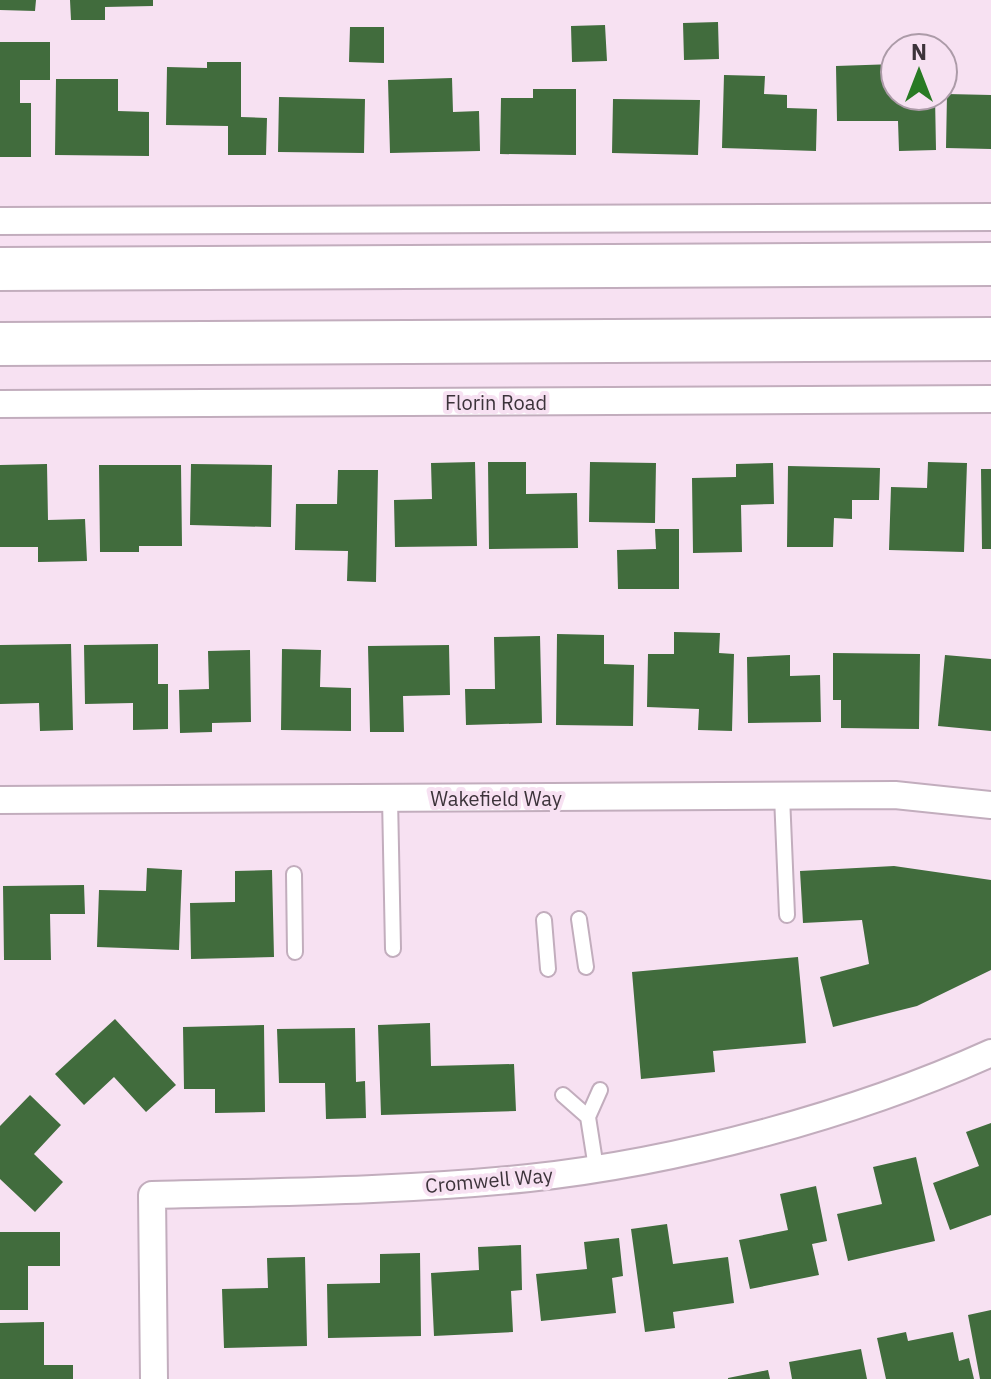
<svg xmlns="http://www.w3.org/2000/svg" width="991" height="1379" viewBox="0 0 991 1379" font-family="'IBM Plex Sans',sans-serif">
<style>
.building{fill:#416c3d}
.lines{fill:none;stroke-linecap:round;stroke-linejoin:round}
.lane-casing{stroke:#c2adbd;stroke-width:18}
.street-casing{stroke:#c2adbd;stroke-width:30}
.primary-casing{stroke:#c2adbd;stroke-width:46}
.lane{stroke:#fff;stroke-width:14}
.street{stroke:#fff;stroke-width:26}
.primary{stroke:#fff;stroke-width:42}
.labels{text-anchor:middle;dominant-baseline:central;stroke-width:8;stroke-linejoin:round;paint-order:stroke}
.street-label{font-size:20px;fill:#3c333a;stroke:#f7e1f2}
</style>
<rect width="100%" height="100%" fill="#f7e1f2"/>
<path class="building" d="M0 0H36L35 11 0 10Z
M70 0H153V6L105 7V20H71Z
M718 22 719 59 684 60 683 23Z
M605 25 607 61 572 62 571 26Z
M350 27H384V63L349 62Z
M0 42H50V80H20V103H31V157H0Z
M207 62H241V117L267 118 266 155H228V126L166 125 167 67 207 68Z
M895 64V96H935L936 150 899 151 898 121H837L836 66Z
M724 75 765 76 764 94 787 95V108L817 109 816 151 722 148Z
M452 78 453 112 479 111 480 151 390 153 388 80Z
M56 79H118V111L149 112V156L55 155Z
M533 89H576V155L500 154 501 98H533Z
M947 94 991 95V149L946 148Z
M279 97 365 99 364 153 278 152Z
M613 99 700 100 698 155 612 153Z
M475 462 477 546 395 547 394 500 432 499 431 463Z
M488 462H526V494L577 493 578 548 489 549Z
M590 462 656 463 655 523 589 522Z
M928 462 967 463 964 552 889 550 891 487 927 488Z
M773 463 774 504 741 505 742 552 693 553 692 478 736 477V464Z
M47 464 48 520 85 519 87 561 38 562V547H0V465Z
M191 464 272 465 271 527 190 525Z
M99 465H181L182 546H139V552H100Z
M788 466 880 468 879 500H852V519L834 518 833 547H787Z
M981 469H991V549H982Z
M338 470H378L376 582 347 581 348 551 295 550 296 504H337Z
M655 529H679V589H618L617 550 656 549Z
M674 632 720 633 719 653 734 654 732 731 698 730 699 709 647 707 648 654H674Z
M557 634 604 635V664L634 665 633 726 556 725Z
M540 636 542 723 466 725 465 689H495L494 637Z
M71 644 73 730 40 731 39 703 0 704V645Z
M158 644V684H168V729L133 730V703L85 704 84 645Z
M449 645 450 695 403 696 404 732H370L368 646Z
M282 649 321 650 320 687 351 688V731L281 730Z
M250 650 251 722 212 723V732L180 733 179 690 209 689 208 651Z
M833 653 920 654 919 729 841 728V700H833Z
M790 655V676L820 675 821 722 748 723 747 657Z
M945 655 991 659V731L938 726Z
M894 866 991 880V970L917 1006 833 1027 820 977 869 964 862 920 803 923 800 871Z
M147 868 182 870 179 950 97 947 99 890 146 891Z
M272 870 274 957 191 959 190 903 235 902V871Z
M84 885 85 914H50L51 960H4L3 886Z
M798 957 806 1043 713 1051 715 1072 641 1079 632 972Z
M115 1019 176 1085 146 1112 114 1077 84 1105 55 1074Z
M430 1023 431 1066 514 1064 516 1111 381 1115 378 1025Z
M264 1025 265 1112 215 1113V1089H184L183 1027Z
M355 1028 356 1082 365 1081 366 1118 326 1119 325 1083H279L277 1029Z
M30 1095 61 1125 34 1154 63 1182 35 1212 0 1179V1126Z
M991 1123V1215L950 1230 933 1183 979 1166 966 1132Z
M916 1157 935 1241 848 1261 837 1214 882 1204 873 1167Z
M816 1186 827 1241 812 1244 819 1275 750 1289 739 1240 788 1230 780 1194Z
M667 1224 673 1264 728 1257 734 1303 673 1312 675 1328 645 1332 631 1229Z
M0 1232H60V1266H28V1310H0Z
M619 1238 623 1276 612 1278 616 1313 541 1321 536 1274 587 1269 584 1242Z
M521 1245 522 1290 511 1291 513 1332 434 1336 431 1273 479 1270 478 1247Z
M420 1253 421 1336 328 1338 327 1284 380 1283V1254Z
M305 1257 307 1346 224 1348 222 1289 268 1288 267 1258Z
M991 1310V1379H980L968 1315Z
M44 1322V1365H73V1379H0V1323Z
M906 1332 908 1341 953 1332 959 1361 969 1358 974 1379H886L877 1338Z
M861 1349 867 1379H792L789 1362Z
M768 1370 770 1379H728V1378Z"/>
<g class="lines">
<g class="lane-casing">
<path id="lane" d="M782 796 787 915
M390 798 393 949
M294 874 295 952
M579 919 586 967
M544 920 548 969
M563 1095 588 1117
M596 1168 588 1117 600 1090"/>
</g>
<g class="street-casing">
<path id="street" d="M0 221 991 217
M0 404 991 399
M0 800 895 795 991 805
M154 1379 152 1195C278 1192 404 1191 529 1178 678 1162 854 1115 991 1053"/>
</g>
<g class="primary-casing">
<path id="primary" d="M0 269 991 264
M0 344 991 339"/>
</g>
<use href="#lane" class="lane"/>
<use href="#street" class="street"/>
<use href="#primary" class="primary"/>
</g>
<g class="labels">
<g class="street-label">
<text x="496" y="402">Florin Road</text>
<text x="496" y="798">Wakefield Way</text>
<text transform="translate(489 1180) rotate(-5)">Cromwell Way</text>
</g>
</g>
<g transform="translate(919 72)"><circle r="38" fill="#f7e1f2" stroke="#ac9ba8" stroke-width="2"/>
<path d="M0-6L14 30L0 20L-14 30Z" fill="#297a24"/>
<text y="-12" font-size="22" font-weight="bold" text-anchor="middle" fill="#3c333a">N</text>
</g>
</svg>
